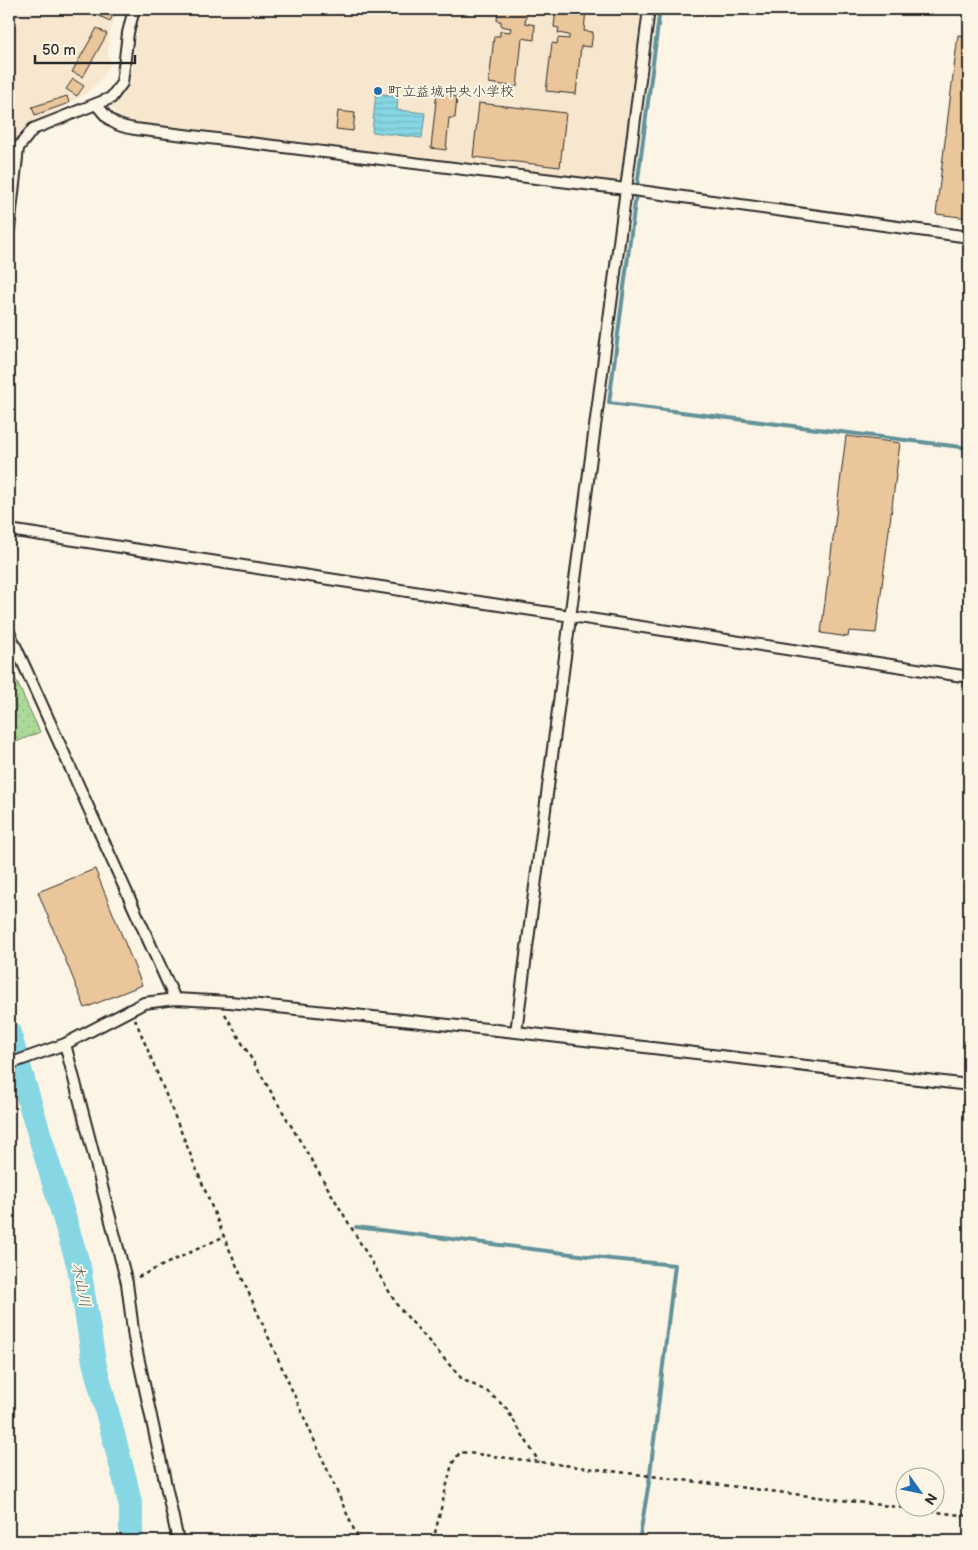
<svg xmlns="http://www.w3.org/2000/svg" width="978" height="1550" viewBox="0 0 978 1550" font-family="'Balsamiq Sans','Klee One',sans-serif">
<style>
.built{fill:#f7e7cf}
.grass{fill:url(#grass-dots);stroke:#6c8262}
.water{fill:url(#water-rules);stroke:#629299}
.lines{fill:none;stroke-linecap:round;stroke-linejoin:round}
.stream{stroke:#629299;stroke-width:4}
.river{stroke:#86d6e3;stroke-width:24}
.building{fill:#ebc69b;stroke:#2b2b2b}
.minor-casing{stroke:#2b2b2b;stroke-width:14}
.path{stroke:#2b2b2b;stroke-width:2.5;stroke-dasharray:4 4;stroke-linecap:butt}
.minor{stroke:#fcf5e5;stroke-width:10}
.poi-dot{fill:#1f6fb2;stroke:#fcf5e5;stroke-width:2}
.labels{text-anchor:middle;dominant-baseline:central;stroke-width:4;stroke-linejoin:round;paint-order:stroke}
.poi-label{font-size:14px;fill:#2b2b2b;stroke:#fcf5e5;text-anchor:start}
.water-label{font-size:15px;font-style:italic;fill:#425659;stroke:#fcf5e5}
</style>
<defs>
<pattern id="grass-dots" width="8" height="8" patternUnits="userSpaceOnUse" patternTransform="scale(1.25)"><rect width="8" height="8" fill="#acda99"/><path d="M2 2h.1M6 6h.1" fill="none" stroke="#94bb84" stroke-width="1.8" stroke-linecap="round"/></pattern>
<pattern id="water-rules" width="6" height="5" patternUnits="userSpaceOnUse" patternTransform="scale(1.25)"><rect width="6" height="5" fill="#86d6e3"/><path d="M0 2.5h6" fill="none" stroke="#74b8c3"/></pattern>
</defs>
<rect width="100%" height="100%" fill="#fcf5e5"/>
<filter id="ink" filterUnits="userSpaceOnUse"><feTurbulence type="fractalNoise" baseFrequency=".02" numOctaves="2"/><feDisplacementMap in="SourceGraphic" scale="10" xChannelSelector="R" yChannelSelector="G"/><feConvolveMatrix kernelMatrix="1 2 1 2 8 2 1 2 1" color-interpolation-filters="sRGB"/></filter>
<g filter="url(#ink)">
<path class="built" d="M9 9H118L110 33 108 52 111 64 101 79 86 94 30 124 16 140 9 139Z
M142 9H641L621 184 126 122 119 117 111 107 131 82 138 18Z"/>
<path class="grass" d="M9 665 40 732 9 745Z"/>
<path class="water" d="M376 93 398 96 397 110 425 113 422 138 372 132Z"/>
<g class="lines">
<path class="stream" d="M660 9 609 403 969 448
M356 1227 611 1259 675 1265 649 1482 639 1541"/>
<path class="river" d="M9 1033 79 1267 94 1362 125 1480 131 1508V1541"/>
</g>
<path class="building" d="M84 9H116L110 21Z
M498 9H527L525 23 535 25 534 40 522 38 517 87 489 83 494 36H500V31L510 32 511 28 501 26V21H497Z
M556 9H586L584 31 593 32 591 47 581 46 576 94 546 91 552 43 557 44 558 38 569 39V35L558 33 559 28 554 27Z
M97 28 107 34 83 77 72 72Z
M958 35 969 36V218L936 214Z
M73 79 84 86 77 96 66 89Z
M437 91 451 93V96L457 97 455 118H449L446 150 431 148Z
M67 96 69 103 35 115 32 107Z
M479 103 566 113 560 167 473 157Z
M338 111 355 113 353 131 336 129Z
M846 436 900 443 876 633 849 631 848 637 821 633Z
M95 869 142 985 85 1008 38 892Z"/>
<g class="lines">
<g class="minor-casing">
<path id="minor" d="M97 105C110 122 115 126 135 129L626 189 969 237
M9 229 18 148 33 129 111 98 122 83 128 33 134 9
M9 530 969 677
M9 632 175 999
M516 1032 626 189 649 9
M65 1044 127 1283 134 1338 178 1541
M9 1064 65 1044 144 1003 175 999 230 1002 516 1032 969 1085"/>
</g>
<path class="path" d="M225 1014 397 1305 462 1379 488 1392 506 1408 539 1462
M135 1019 227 1244 359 1541
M138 1277 225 1236
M433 1541 452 1464 460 1452 969 1516"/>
<use href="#minor" class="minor"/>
</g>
</g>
<circle class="poi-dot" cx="378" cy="91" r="5"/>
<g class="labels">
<g class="poi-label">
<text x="388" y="91">町立益城中央小学校</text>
</g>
<g class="water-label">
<text transform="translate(81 1285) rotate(79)">木山川</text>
</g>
</g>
<rect width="978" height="1550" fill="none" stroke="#fcf5e5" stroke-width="30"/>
<rect x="15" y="15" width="948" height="1520" fill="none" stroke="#2b2b2b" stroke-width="2" filter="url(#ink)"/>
<g transform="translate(920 1492) rotate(123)"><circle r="24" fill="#fcf5e5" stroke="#a8a49b"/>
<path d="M0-4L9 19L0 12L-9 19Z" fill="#1f6fb2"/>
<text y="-8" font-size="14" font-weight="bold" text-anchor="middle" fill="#2b2b2b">N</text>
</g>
<path d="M35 55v8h100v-8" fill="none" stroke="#2b2b2b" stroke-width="2.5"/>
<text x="42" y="55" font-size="15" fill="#2b2b2b" stroke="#fcf5e5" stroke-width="4" paint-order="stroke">50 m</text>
</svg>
